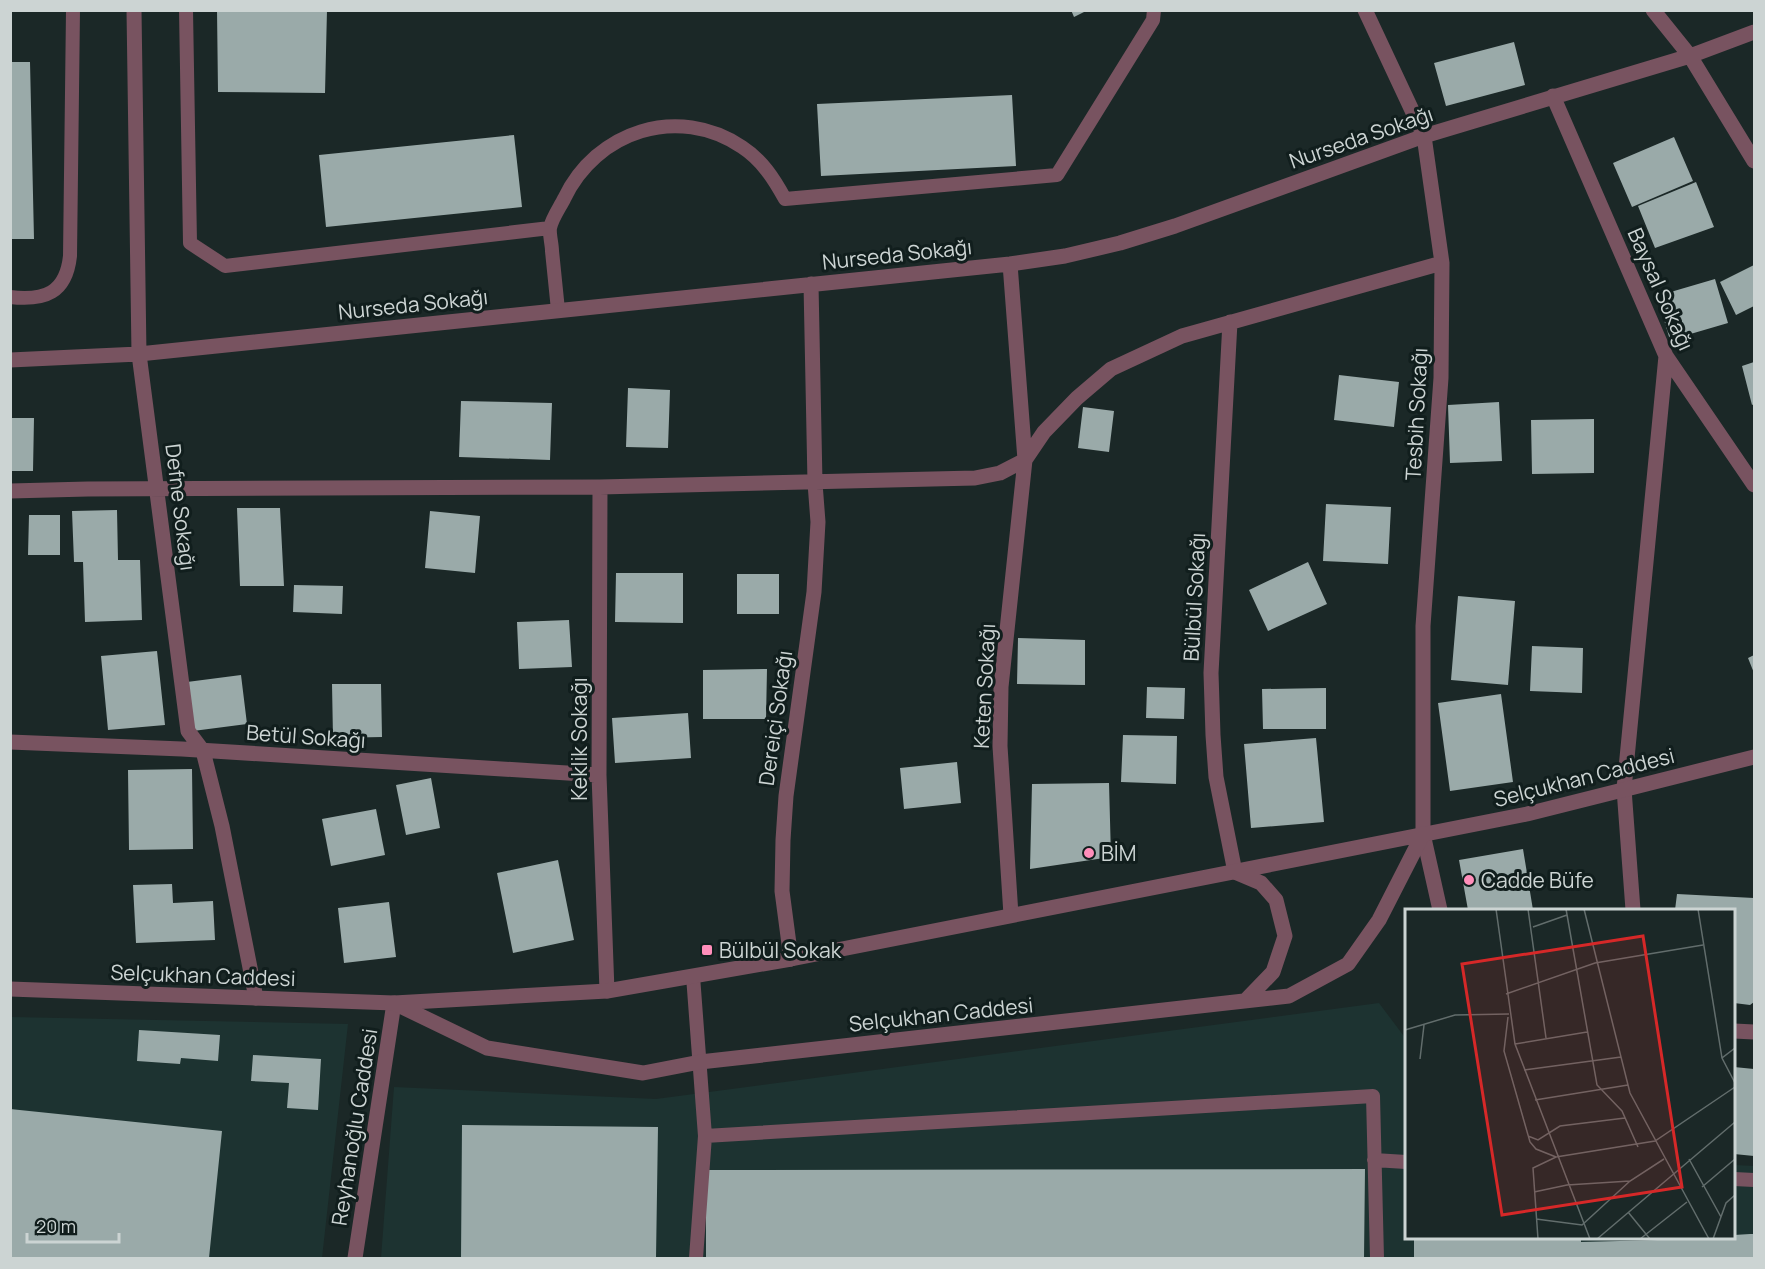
<svg xmlns="http://www.w3.org/2000/svg" width="1765" height="1269" viewBox="0 0 1765 1269" font-family="Manrope,sans-serif">
<style>
.built{fill:#1d3331}
.building{fill:#9aaaa9}
.lines{fill:none;stroke-linecap:round;stroke-linejoin:round}
.service{stroke:#785360;stroke-width:14}
.minor{stroke:#785360;stroke-width:15}
.tertiary{stroke:#785360;stroke-width:15}
.poi-dot{fill:#ff8eba;stroke:#111e1d;stroke-width:2}
.labels{text-anchor:middle;dominant-baseline:central;stroke-width:6;stroke-linejoin:round;paint-order:stroke}
.street-label{font-size:21px;fill:#ccd4d3;stroke:#111e1d}
.poi-label{font-size:21px;fill:#ccd4d3;stroke:#111e1d;text-anchor:start}
.inset-road{fill:none;stroke:#626d6c;stroke-width:1.5}
.view{fill:#d62828;fill-opacity:0.15;stroke:#d62828;stroke-width:3}
.inset-edge{fill:none;stroke:#ccd4d3;stroke-width:3}
</style>
<rect width="100%" height="100%" fill="#1b2827"/>
<path class="built" d="M1379 1003 1406 1039V1238H1734V1165L1754 1166V1258H381L394 1087 656 1099Z
M11 1017 348 1024 322 1258H11Z"/>
<path class="building" d="M217 10H327L325 93 218 92Z
M1071 10H1088L1074 17Z
M1514 42 1525 85 1446 106 1434 63Z
M10 62H30L34 239H10Z
M1012 95 1016 166 821 176 817 104Z
M514 135 522 207 326 227 319 155Z
M1674 137 1693 181 1632 207 1613 163Z
M1696 182 1714 227 1655 248 1638 206Z
M1754 265V306L1736 315 1720 282Z
M1715 279 1728 323 1670 340 1657 296Z
M1754 362V404L1752 405 1742 366Z
M1339 375 1399 382 1394 427 1334 420Z
M628 388 670 390 668 448 626 447Z
M461 401 552 403 550 460 459 457Z
M1499 402 1502 461 1450 463 1448 405Z
M1083 407 1114 411 1109 452 1078 448Z
M10 418H34L33 471H10Z
M1594 419V473L1532 474 1531 420Z
M1326 504 1391 507 1388 564 1323 561Z
M237 508H280L284 586H240Z
M117 510 118 560H140L142 620 85 622 83 562H74L72 511Z
M430 511 480 516 475 573 425 568Z
M29 515H60V555H28Z
M1308 562 1327 604 1268 631 1249 590Z
M616 573H683V623L615 622Z
M737 574H779V614H737Z
M294 585 343 586 342 614 293 612Z
M1458 596 1515 601 1508 685 1451 680Z
M569 620 572 667 519 669 517 622Z
M1018 638 1085 640V685L1017 684Z
M1532 646 1583 648 1582 693 1530 691Z
M157 651 165 725 108 730 101 656Z
M1754 655V673L1748 658Z
M767 669 766 719H703V670Z
M241 675 247 724 193 731 187 682Z
M332 684H381L382 737 333 738Z
M1147 687 1185 688 1184 719 1146 718Z
M1326 688V729H1263L1262 689Z
M1501 694 1513 782 1450 791 1438 703Z
M688 713 691 758 615 763 612 718Z
M1123 735 1177 736 1176 784 1121 782Z
M1316 738 1324 822 1251 828 1244 744Z
M957 762 961 803 904 809 900 768Z
M192 769 193 849 129 850 128 770Z
M431 778 440 828 406 835 396 785Z
M1109 783 1111 857 1030 869 1032 784Z
M376 809 385 855 331 866 322 819Z
M1523 849 1533 910H1468L1459 860Z
M558 860 574 940 513 953 497 873Z
M172 884 173 903 213 901 215 940 136 943 133 885Z
M1677 894 1754 898V1002L1750 1005 1734 1003V910H1675Z
M389 902 396 957 344 963 338 908Z
M139 1030 220 1035 218 1061 181 1058 180 1064 137 1061Z
M253 1055 321 1059 318 1110 287 1108 289 1083 251 1081Z
M1734 1067 1754 1069V1156L1734 1154Z
M10 1109 222 1131 209 1258H10Z
M462 1125 658 1127 656 1258H461Z
M1365 1169 1364 1258H706V1170Z
M1750 1234H1754V1258H1414V1238H1581V1242L1734 1238V1235Z"/>
<g class="lines">
<path class="service" d="M186 10 190 243 225 266 550 228
M10 297C45 301 66 293 70 256L73 10
M558 310C556 290 554 270 552 251 552 244 549 234 550 228 552 218 560 207 564 199 596 131 678 104 742 147 762 160 774 179 785 199L1057 175 1153 20 1154 10
M693 976 705 1136 696 1258
M705 1136 1373 1096 1377 1258
M1374 1160 1406 1162
M1734 1179 1754 1180"/>
<path class="minor" d="M134 10 139 354 188 731 203 751 222 826 256 998
M1365 10 1424 136 1442 263 1441 378 1423 626V834L1440 910
M1653 10 1690 56 1754 161
M1553 96 1666 356 1754 485
M1010 264 1025 460 1001 687 1000 746 1011 915
M1230 322 1211 673 1213 735 1216 777 1235 872
M10 360 139 354 1010 264 1065 256 1120 243 1175 226 1424 136 1690 56 1754 32
M600 487 599 775 607 991
M10 491 88 489 600 487 975 478 1000 473 1025 460 1044 432 1077 398 1111 369 1182 336 1442 263
M10 742 182 749 599 775
M1633 910 1624 789 1666 356
M791 959 782 891 783 840 786 796 814 592 818 522 815 483 811 284
M1734 1031 1754 1032
M355 1258 394 1003"/>
<path class="tertiary" d="M1235 872 1261 883 1276 900 1285 936 1273 972 1245 1001
M10 989 394 1003 607 991 791 959 1527 814 1754 757
M396 1004 487 1048 643 1073 700 1062 1289 996 1348 964 1379 920 1423 834"/>
</g>
<g class="poi-dot">
<circle cx="1089" cy="853" r="6"/>
<circle cx="1469" cy="880" r="6"/>
<rect x="701" y="944" width="12" height="12" rx="3"/>
</g>
<g class="labels">
<g class="street-label">
<text transform="translate(1361 137) rotate(-19)">Nurseda Sokağı</text>
<text transform="translate(897 254) rotate(-6)">Nurseda Sokağı</text>
<text transform="translate(1661 289) rotate(66)">Baysal Sokağı</text>
<text transform="translate(413 304) rotate(-6)">Nurseda Sokağı</text>
<text transform="translate(1416 414) rotate(-87)">Tesbih Sokağı</text>
<text transform="translate(181 507) rotate(83)">Defne Sokağı</text>
<text transform="translate(1194 597) rotate(-87)">Bülbül Sokağı</text>
<text transform="translate(984 686) rotate(-87)">Keten Sokağı</text>
<text transform="translate(775 718) rotate(-82)">Dereiçi Sokağı</text>
<text transform="translate(306 736) rotate(4)">Betül Sokağı</text>
<text transform="translate(579 739) rotate(-90)">Keklik Sokağı</text>
<text transform="translate(1584 777) rotate(-14)">Selçukhan Caddesi</text>
<text transform="translate(203 975) rotate(2)">Selçukhan Caddesi</text>
<text transform="translate(941 1014) rotate(-6)">Selçukhan Caddesi</text>
<text transform="translate(354 1127) rotate(-81)">Reyhanoğlu Caddesi</text>
</g>
<g class="poi-label">
<text x="1101" y="853">BİM</text>
<text x="1481" y="880">Cadde Büfe</text>
<text x="719" y="950">Bülbül Sokak</text>
</g>
</g>
<g transform="translate(1405 909)">
<rect width="330" height="330" fill="#1b2827"/>
<path class="inset-road" d="M91 0 110 135 185 330M123 0 141 129M161 0 192 176 217 202 233 238M179 0 225 184 304 330M293 0 317 149M128 18 162 6M101 85 190 54 298 36M103 108 99 142 125 233 131 240 151 248M0 121 50 106 104 105M110 135 182 123M330 139 317 149 330 174M15 150 19 116M119 161 216 148M130 191 223 176M123 227 133 231 155 217 220 209M284 250 316 308M297 278 330 250M129 283 162 276 225 272M223 303 245 330M131 310 177 316 225 272 259 250M133 330 128 259 151 248 250 232 330 178M192 330 330 213M235 330 282 293M308 330 321 294 330 286"/>
<path class="view" d="M238 27 277 278 97 306 57 55Z"/>
<rect width="330" height="330" class="inset-edge"/>
</g>
<rect width="1765" height="1269" fill="none" stroke="#ccd4d3" stroke-width="24"/>
<path d="M27 1233v9h92v-9" fill="none" stroke="#ccd4d3" stroke-width="3"/>
<text x="36" y="1233" font-size="18" fill="#ccd4d3" stroke="#111e1d" stroke-width="4.5" paint-order="stroke">20 m</text>
</svg>
